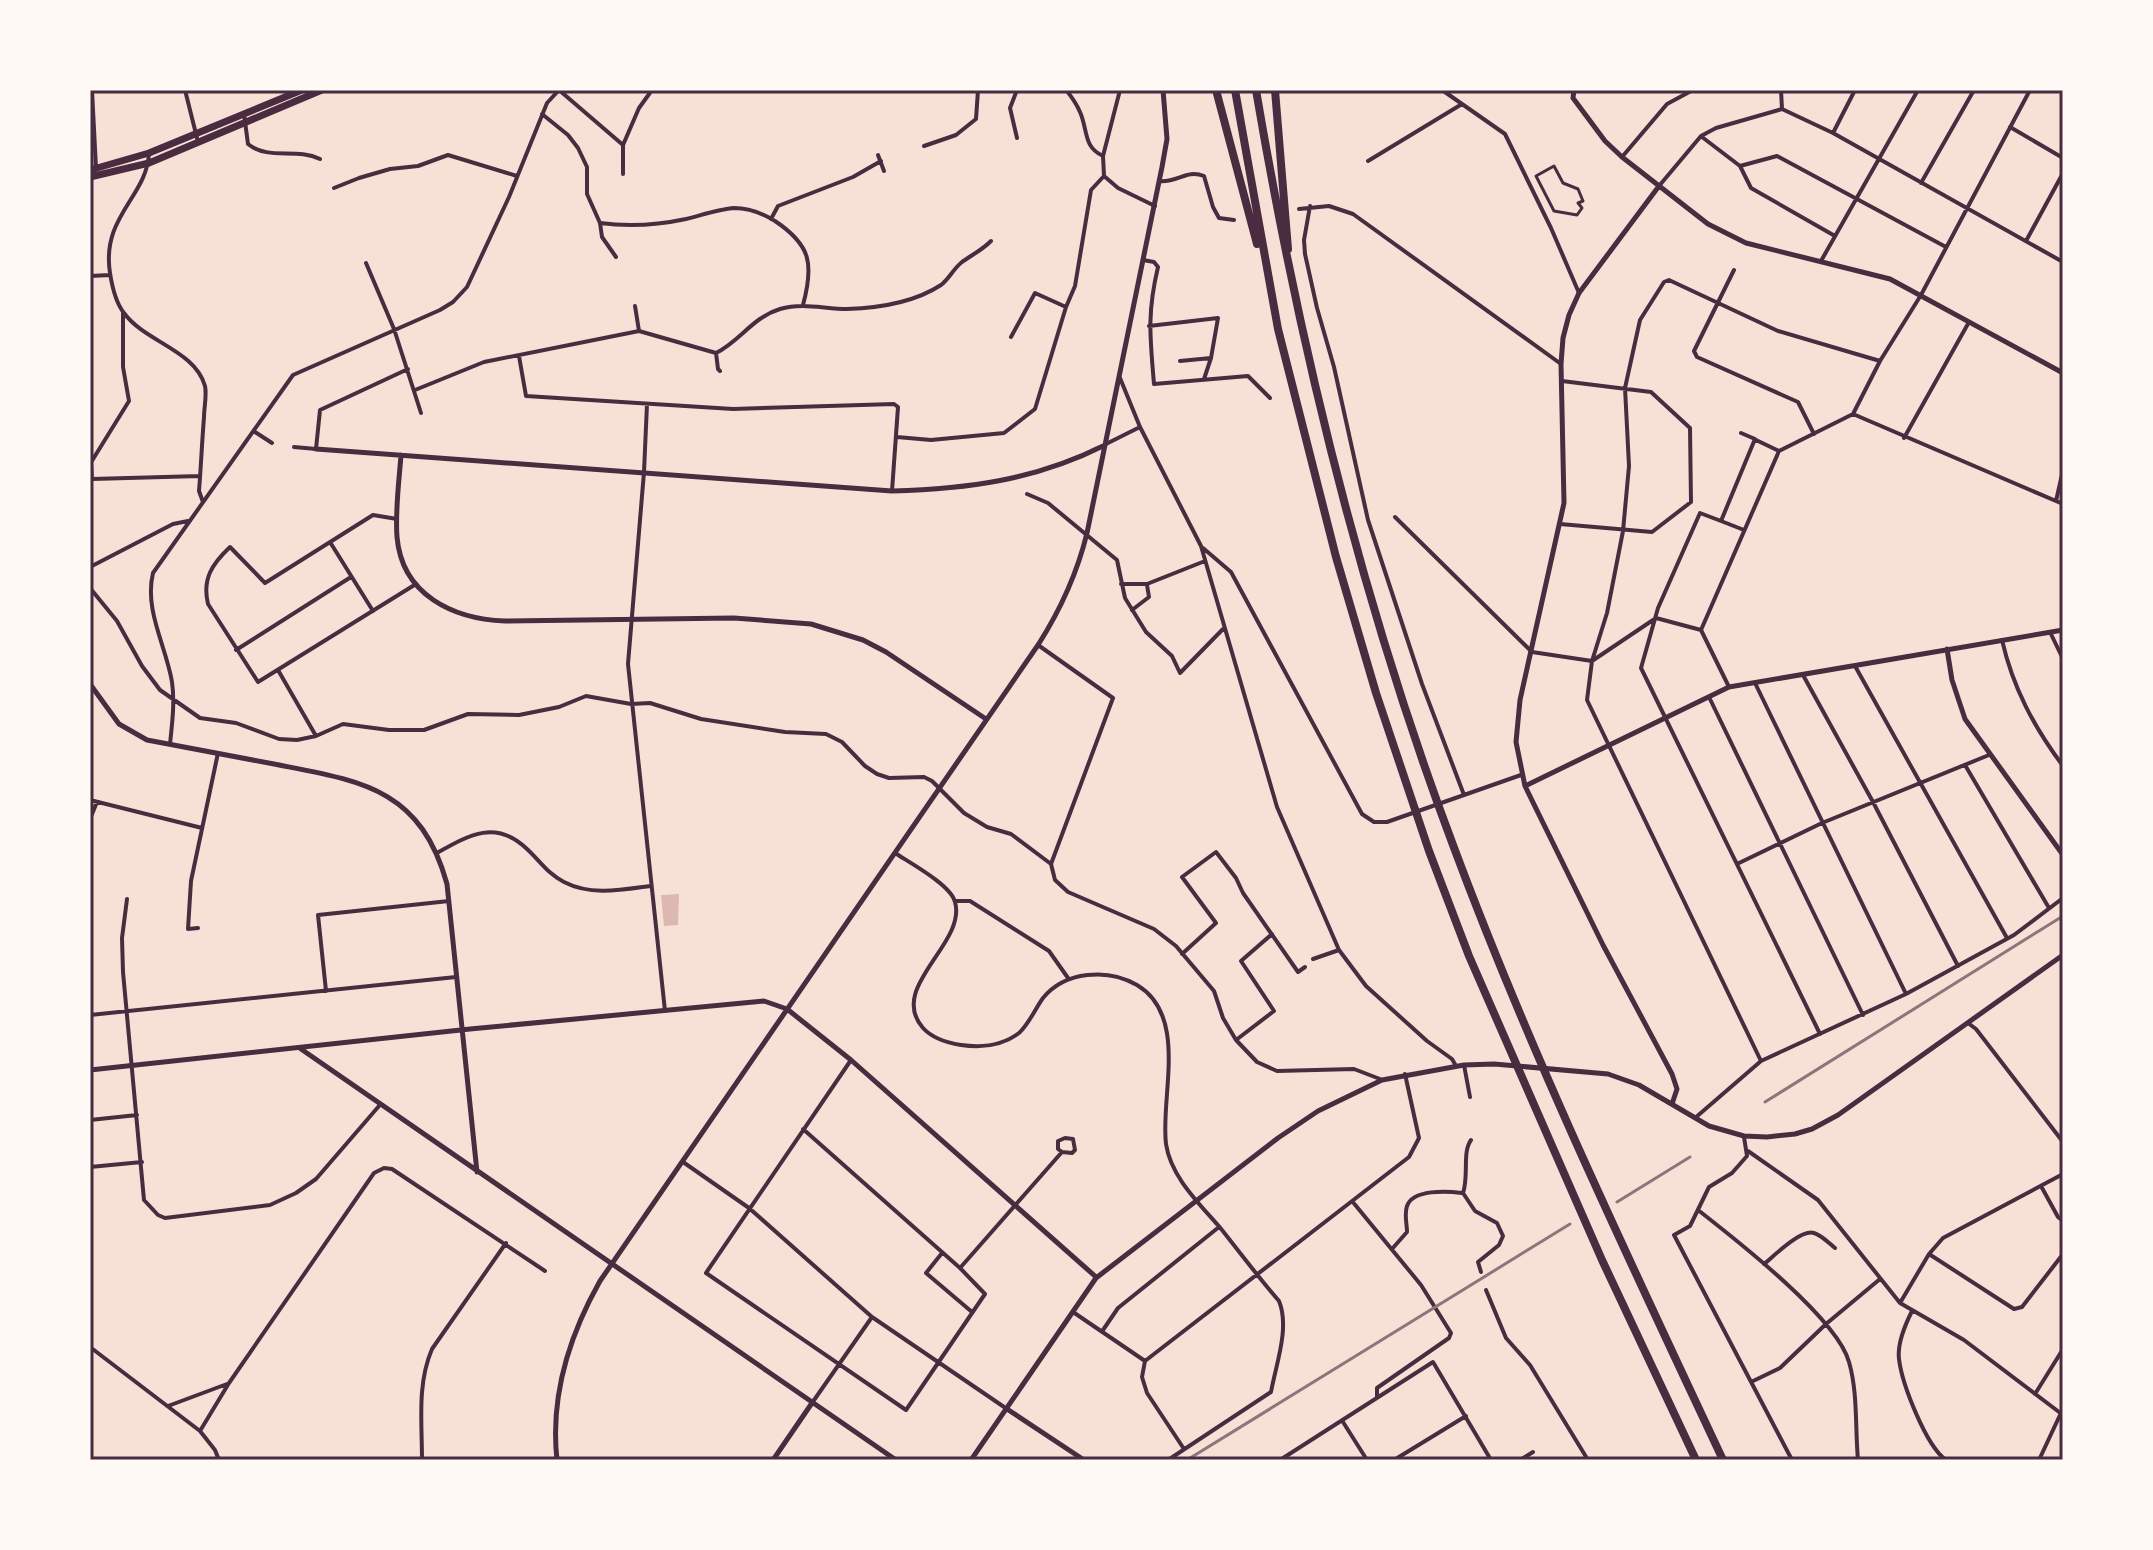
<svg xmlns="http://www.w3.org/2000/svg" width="2153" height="1550" viewBox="0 0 2153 1550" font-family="'Libre Baskerville',serif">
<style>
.water{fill:#dcb8b0}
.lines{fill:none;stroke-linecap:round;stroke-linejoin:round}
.pedestrian{stroke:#4a2c40;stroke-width:3}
.minor{stroke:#4a2c40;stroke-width:4}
.tertiary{stroke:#4a2c40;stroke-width:5}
.primary{stroke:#4a2c40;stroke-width:7}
.motorway{stroke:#4a2c40;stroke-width:8}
.rail{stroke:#8f747c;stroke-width:3}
.neatline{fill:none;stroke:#4a2c40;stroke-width:3}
</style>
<rect width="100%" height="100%" fill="#f7e1d7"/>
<path class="water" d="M679 894 678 925 664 926 661 895Z"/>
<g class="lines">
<path class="pedestrian" d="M1554 166 1563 183 1578 189 1583 201 1578 203 1582 208 1577 215 1554 211 1536 176Z"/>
<path class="minor" d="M92 90 96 168
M185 90 198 142
M1066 90C1071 96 1077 105 1080 112 1088 130 1083 147 1103 156
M1120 90 1103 156 1104 176 1118 188 1155 206
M1442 90 1505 134 1551 228 1579 293
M1781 90 1782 109
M244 114 248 144C269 161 296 147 320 159
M542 114 568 135 578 148 587 167V194L600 223 602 237 616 257
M2010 127 2063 158
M1833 133 1855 90
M1702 137 1740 166 1751 188 1835 236
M1017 138 1010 108 1017 90
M924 146 956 135 976 119 978 90
M149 153C147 197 101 216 110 273 112 286 116 303 124 313 145 342 195 350 205 386 207 395 204 408 204 417 202 442 201 466 199 491L203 502
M878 155 884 171
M1622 157 1667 104 1693 90
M1368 161 1462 104
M1740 166 1777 156 1946 247
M623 174V145L639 108 652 90
M1159 181C1178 183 1186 169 1204 176L1213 207 1219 218 1234 220
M1921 183 1974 90
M1659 186 1701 136 1716 128 1782 109 1833 133 2063 262
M334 188 359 178 390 169 418 166 448 155 517 176
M1310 206 1304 240 1305 254 1317 308 1334 367 1368 520 1422 684 1464 795
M1299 209 1329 206 1353 214 1561 364
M771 219 778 206 853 177 881 161
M600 223C629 227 658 225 686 219 702 215 719 209 734 208 749 208 762 213 775 221 811 245 814 264 803 305
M2026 241 2063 173
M1143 260 1154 262 1158 267C1147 313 1150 337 1154 384L1248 376 1270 398
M1821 261 1918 90
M366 263 394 329 421 413
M1734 270 1694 351 1697 357 1798 402 1814 434
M90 276 110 275
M635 306 639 331
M1149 326 1218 318 1211 358 1180 361
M1011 337 1035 293 1066 307
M716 353 718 369 720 371
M519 356 526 396 733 409 894 404 898 407 892 491
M1880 361 1778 331 1669 280 1664 282 1640 320 1625 388 1629 466 1623 531 1607 613 1592 661 1587 700 1761 1061 1906 994 2014 935 2063 898
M1120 378 1140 427 1201 546 1277 807 1339 950 1366 986 1427 1041 1452 1059 1456 1066
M1204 379 1211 358
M415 390 484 362 639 331 716 353C740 341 753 317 780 309 803 302 824 309 847 309 878 308 915 302 941 285 949 279 954 268 962 262 972 255 982 250 991 241
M647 404 644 472 628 664 665 1011
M1853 414 2063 504
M255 432 272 443
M1741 433 1755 439 1721 521 1700 513 1658 608 1641 668 1820 1034
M897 437 931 440 1004 433 1035 409 1066 307 1075 286 1091 190 1104 176
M1904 438 1969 322
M1756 440 1779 451
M1106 444 1140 427
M294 447 316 449 320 410 408 369
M91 462 92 479 200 476
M90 464 129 401 123 367V312
M1027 494 1048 503 1117 560 1125 598 1146 632 1172 656 1180 673 1223 629
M2056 501 2063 470
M1395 517 1532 652 1592 661 1656 618 1701 630
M397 519 373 515 265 583 230 547C212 564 202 579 208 604L258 682 416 584
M1721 521 1744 530
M1560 524 1652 532 1691 502 1690 428 1651 392 1562 381
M330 542 373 611
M1203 548 1231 572 1362 814 1374 822H1387L1521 775
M90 567 173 524 188 521
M1121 584H1147L1205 561
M90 588 117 621 142 666 160 690 200 718 236 723 279 739 297 740 316 736 343 724 389 730H424L468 714 519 715 559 707 586 696 631 704 650 703 701 719 785 732 826 734 842 742 865 766 877 774 889 778 924 777 932 781 964 813 987 827 1011 834 1051 864 1055 880 1068 892 1154 929 1176 946 1214 991 1223 1018 1236 1040 1257 1062 1277 1071 1354 1069 1380 1079
M1132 610 1149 597 1147 585
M2050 632 2063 659
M2002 640C2013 688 2034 727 2063 766
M1038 645 1113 698 1051 864
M236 650 351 577
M1855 666 2007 938
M278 670 316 736
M1803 675 1873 802 1958 966
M1755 683 1906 994
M1729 687 1701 630 1779 451 1853 414 1880 361 1921 295 2030 90
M1709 697 1863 1015
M170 744C172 724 175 703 172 682 166 646 144 610 153 573L293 375 440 310 453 302 467 287 509 197 547 103 559 90 623 145
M1965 765 2049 908
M90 800 202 828
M90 819 97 802
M437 853C469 835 496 819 527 849 540 861 548 874 564 882 591 896 621 890 650 886
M895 853C910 863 951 885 955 902 967 944 887 987 923 1028 933 1039 948 1043 961 1045 982 1048 1002 1046 1019 1033 1029 1024 1035 1009 1043 998 1065 971 1108 968 1137 985 1189 1016 1160 1097 1166 1144 1171 1178 1201 1205 1222 1230 1241 1254 1259 1278 1279 1301 1290 1328 1276 1364 1271 1392L1168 1460
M1737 864 1822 823 1989 755
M127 899 122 938 123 972 144 1200 158 1215 165 1218 270 1205 296 1193 316 1179 379 1106
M955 901H970L1049 951 1068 978
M198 928 188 929 191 881 218 753
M1182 954 1216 923 1182 877 1216 852 1236 878 1243 893 1298 972 1305 967
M1313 959 1339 950
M326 991 318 915 449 901
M90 1015 456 977
M1968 1023 1976 1029 2063 1142
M1236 1040 1274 1011 1241 961 1272 934
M851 1060 706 1273 906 1410 985 1294 960 1268
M1464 1065 1470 1097
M1695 1118 1761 1061
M90 1120 137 1115
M803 1129 960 1268 1062 1152 1072 1153 1075 1150 1073 1139 1065 1138 1058 1141V1149L1062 1152
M1744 1137 1747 1156 1732 1173 1709 1187 1690 1226 1674 1235 1792 1460
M1471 1140C1462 1152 1469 1176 1463 1193L1475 1211 1497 1223 1503 1236 1499 1245 1478 1262 1481 1272
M1748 1151 1818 1200 1900 1303 1964 1340 2063 1415
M683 1162 749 1208 872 1317 1007 1409
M90 1167 142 1162
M2041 1186 2058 1217 2063 1221
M1352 1201 1421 1285 1451 1333 1449 1338 1377 1388V1397
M1698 1210C1735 1239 1837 1318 1849 1362 1858 1393 1855 1428 1858 1460
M1392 1249 1407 1232C1407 1224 1404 1214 1407 1206 1413 1189 1447 1191 1462 1193
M942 1253 926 1273 972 1312
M1929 1254 2014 1309 2022 1307 2063 1254
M1764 1264C1775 1255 1801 1229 1814 1233 1821 1235 1829 1243 1835 1248
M1486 1290 1506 1338 1530 1365 1588 1460
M1900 1303 1929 1254 1943 1238 2063 1174
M1912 1311C1905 1325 1897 1343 1899 1359 1902 1384 1926 1446 1946 1460
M1073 1312 1145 1361
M1103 1330 1118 1308 1219 1227
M90 1347 200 1431 215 1450 219 1460
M1751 1382 1780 1368 1826 1324 1880 1279
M2035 1394 2063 1349
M812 1403 872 1317
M168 1406 227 1384
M1343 1422 1367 1460
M200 1431 229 1383 374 1173 384 1168 392 1169 545 1271
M1184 1449 1147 1393 1142 1377 1145 1361 1409 1157 1419 1138 1405 1074
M422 1460C422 1422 417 1384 432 1349L506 1243
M1280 1460 1433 1362 1491 1460
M1394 1460 1466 1416
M1520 1460 1533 1452
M2039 1460 2060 1415"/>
<path class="tertiary" d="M1574 90 1573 98 1605 141 1622 157 1708 224 1746 243 1890 279 2063 373
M1659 186 1579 293 1569 315 1563 338 1561 364 1564 503 1520 700 1516 742 1525 786 1603 945 1672 1074 1677 1089 1672 1104
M316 449 892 491C967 489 1035 480 1103 446
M401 455C399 482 395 510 397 537 402 595 453 619 505 621L734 618 811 624 863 640 886 652 986 719
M1947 649 1952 680 1965 719 2063 855
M90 684 119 724 147 740C189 748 231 756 274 764 360 781 420 787 447 884L477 1172
M1525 786 1729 687 2063 630
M301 1049 896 1460
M90 1070 470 1029 764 1001 787 1009 851 1060 1096 1277
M1007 1409 1084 1460
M557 1460C550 1397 569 1336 600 1281L1038 645C1061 609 1077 574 1087 533L1162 167 1167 139 1163 90
M773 1460 812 1403
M971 1460 1096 1278 1278 1138 1318 1111 1382 1080 1464 1065 1494 1064 1608 1074 1639 1085 1709 1126 1744 1136 1767 1137 1795 1134 1812 1129 1838 1115 2063 955"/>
<path class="primary" d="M90 170 149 153 302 90
M90 177 149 163 322 90"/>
<path class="motorway" d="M1216 90 1257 244
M1235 90 1278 329 1336 557 1376 693 1429 851 1469 956 1602 1260 1696 1460
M1256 90C1299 344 1362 603 1453 845 1531 1055 1628 1257 1723 1460
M1275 90 1288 249"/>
<path class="rail" d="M1765 1102 2063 916
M1617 1202 1690 1157
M1187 1460 1570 1224"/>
</g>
<rect width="2153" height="1550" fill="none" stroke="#fffaf5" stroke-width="184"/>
<rect x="92" y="92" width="1969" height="1366" class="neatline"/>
</svg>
